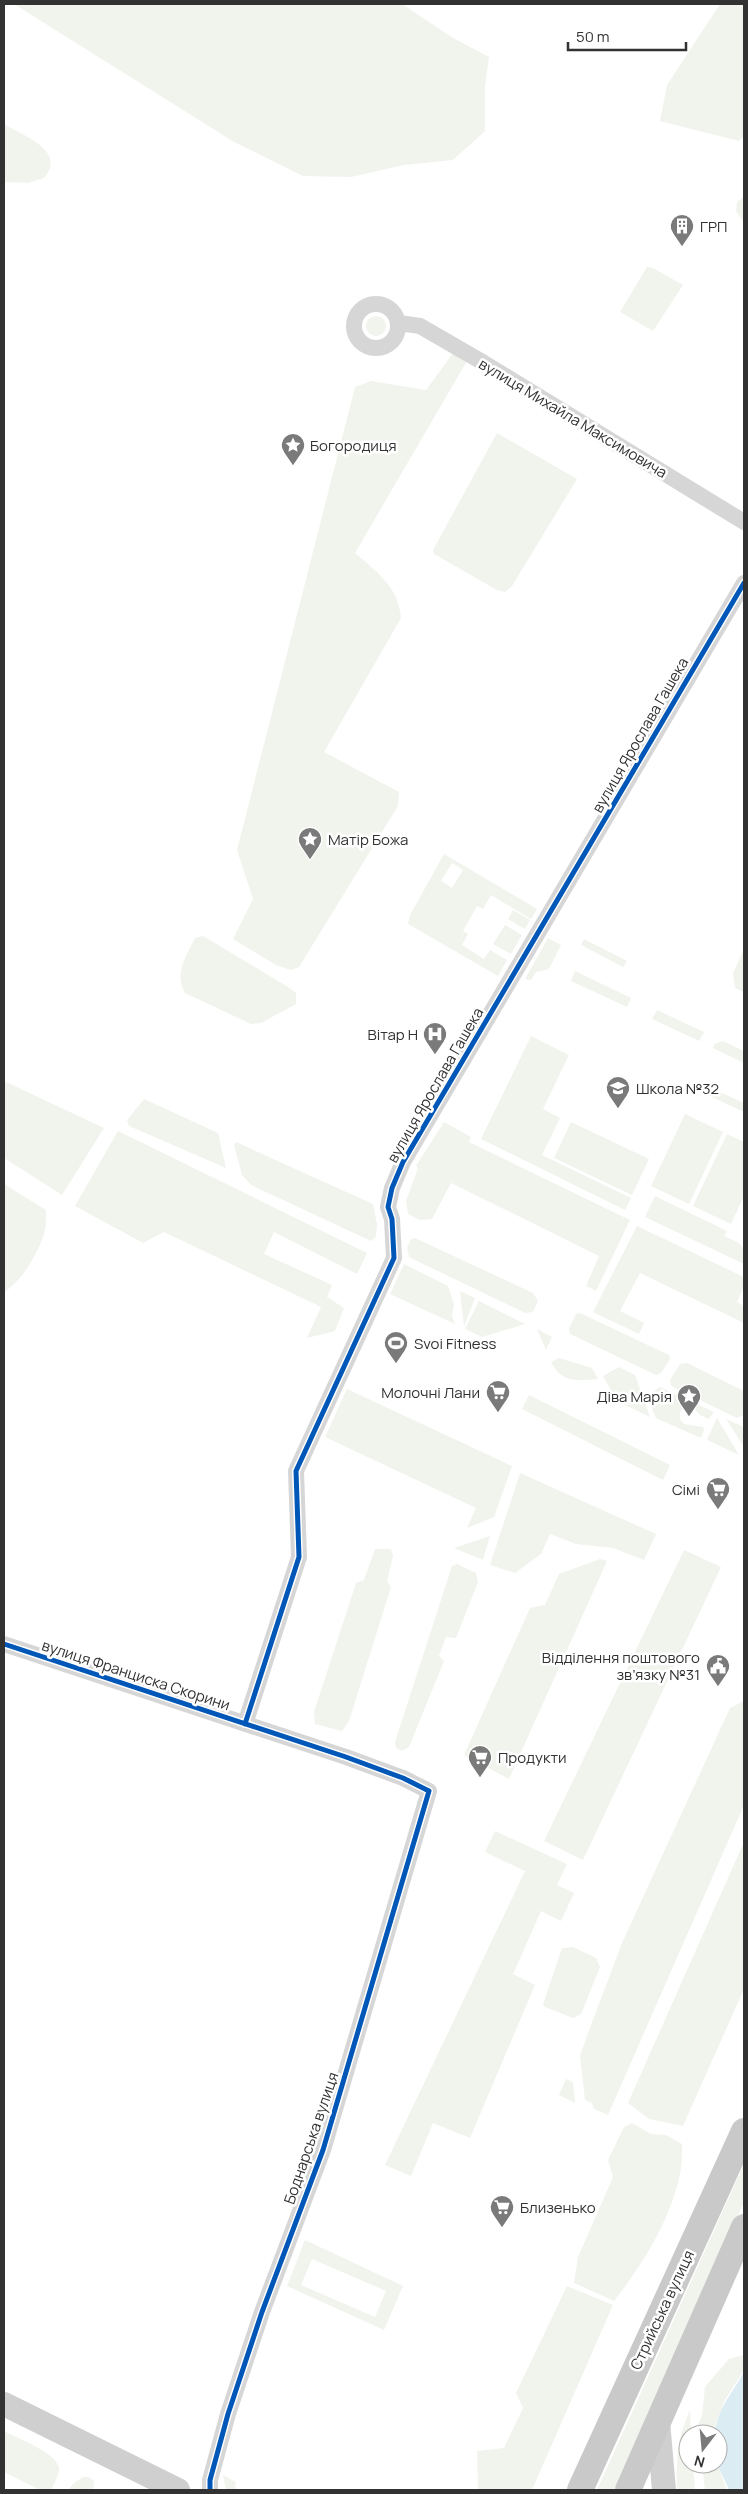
<svg xmlns="http://www.w3.org/2000/svg" width="748" height="2494" viewBox="0 0 748 2494" font-family="Manrope,sans-serif">
<style>
.green{fill:#f1f4ed;fill-rule:evenodd}
.water{fill:#dcecf3}
.lines{fill:none;stroke-linecap:round;stroke-linejoin:round}
.street{stroke:#d6d6d6;stroke-width:16}
.secondary{stroke:#cfcfcf;stroke-width:24}
.primary{stroke:#c9c9c9;stroke-width:26}
.cycleway-casing{stroke:#fff;stroke-width:8}
.cycleway{stroke:#0057b8;stroke-width:5}
.labels{text-anchor:middle;dominant-baseline:central;stroke-width:5;stroke-linejoin:round;paint-order:stroke}
.poi-label{font-size:15px;fill:#323232;stroke:#fff;text-anchor:start}
.street-label{font-size:15px;fill:#323232;stroke:#fff}
</style>
<rect width="100%" height="100%" fill="#fff"/>
<path class="green" d="M14 4H402L453 38 489 57 485 86V131L453 160 404 165 351 177 303 176 234 142Z
M720 4H744V136L739 141 660 121 667 85Z
M4 124C21 135 68 150 44 178L28 183 4 182Z
M744 196V223L736 211 737 202Z
M647 267 653 268 683 285 653 331 620 312Z
M366 326a10 10 0 1 1 20 0a10 10 0 1 1-20 0Z
M454 352 467 361 355 553C376 571 399 587 401 618L324 752 399 792 398 806 299 967 291 970 276 965 233 939 253 899 237 850 355 387 371 381 426 390Z
M497 433 577 479 512 586 505 592 497 590 434 554 433 550Z
M444 854 537 909 531 919 491 895 483 909 477 906 463 931 468 934 462 945 484 959 490 950 507 960 498 976 408 924 410 915ZM452 863 463 870 452 888 441 881Z
M513 910 530 920 525 929 508 919Z
M505 925 522 935 511 954 493 944Z
M203 936 288 987 296 993V1004L261 1023 251 1024 185 993C174 974 186 956 195 938Z
M548 938 561 945 549 969 536 972 531 980 525 979Z
M584 939 627 961 623 967 581 945Z
M744 949V992L735 988 733 973Z
M575 971 631 998 627 1007 571 981Z
M657 1010 704 1032 699 1041 652 1019Z
M531 1036 569 1055 543 1109 560 1118 542 1155 631 1198 625 1210 481 1139Z
M723 1041 744 1051V1063L713 1048 715 1044Z
M4 1081 104 1128 62 1195 4 1158Z
M702 1084 744 1103V1112L699 1091Z
M144 1099 218 1133 226 1168 129 1126 127 1120Z
M685 1114 723 1132 689 1204 651 1186Z
M444 1122 471 1137 469 1142 630 1220 596 1291 586 1286 599 1256 451 1183 432 1219 420 1220 408 1214 406 1201 418 1168 416 1166Z
M571 1122 649 1159 632 1195 554 1158Z
M118 1131 367 1253 357 1274 274 1232 264 1254 332 1285 327 1297 344 1308 335 1331 307 1338 321 1307 164 1232 143 1243 75 1206Z
M727 1134 744 1142V1196L731 1224 693 1206Z
M236 1142 373 1204 377 1224 376 1237 371 1241 251 1185 242 1175 234 1145Z
M4 1184 46 1210C46 1216 46 1224 45 1230 40 1251 22 1281 4 1292Z
M655 1196 727 1231 724 1236C742 1244 744 1243 744 1264L645 1217Z
M637 1226 744 1277V1286L737 1302 744 1306V1323L640 1273 620 1311 644 1323 639 1334 593 1312Z
M415 1238 533 1293 538 1301 533 1312 525 1313 413 1259 409 1257 407 1248 411 1239Z
M404 1264 448 1286 454 1304 452 1316 455 1324 390 1294Z
M460 1291 475 1298 464 1326Z
M479 1301 525 1324 482 1337 465 1329Z
M580 1313 669 1355 670 1359 661 1373 656 1375 570 1334 569 1329 576 1314Z
M537 1329 552 1337 546 1350Z
M559 1358 592 1368 598 1379C577 1381 562 1383 551 1362Z
M687 1363 744 1391 743 1415 737 1418 671 1386 670 1380 680 1364Z
M619 1367 635 1375 650 1417 617 1401 603 1376Z
M660 1387 714 1412 709 1419 700 1415 692 1406 685 1407 680 1412V1419L684 1424 703 1427 704 1430 701 1438 656 1418 647 1396Z
M347 1389 512 1466 494 1517 467 1528 476 1508 325 1437Z
M529 1395 670 1465 663 1480 522 1409Z
M717 1418 739 1455 707 1440Z
M726 1419 744 1427V1447Z
M520 1473 656 1534 644 1560 613 1548 576 1544 550 1534 541 1554 515 1573 490 1565Z
M490 1536 483 1560 454 1548Z
M375 1549H391L393 1556 387 1581 391 1587 349 1721 342 1731 315 1724 314 1712 356 1583 364 1580Z
M684 1550 721 1567 583 1860 544 1841Z
M600 1559 607 1561 509 1779 464 1755 530 1608 545 1605 559 1574Z
M457 1564 476 1573 478 1582 456 1638 446 1637 439 1656 444 1661 409 1747 402 1751 396 1748 395 1742 452 1566Z
M744 1701V1805L608 2115 594 2109 592 2103 585 2100 580 2056 588 2033 622 1943 730 1708Z
M495 1831 567 1864 557 1885 574 1893 561 1921 541 1911 513 1974 535 1985 470 2138 433 2123 411 2176 385 2165 525 1871 485 1852Z
M744 1842V1989L683 2126 649 2119 628 2103Z
M573 1947 596 1958 600 1967 581 2014 573 2018 545 2007 543 2004 562 1948Z
M566 2079 573 2082 575 2103 559 2095Z
M632 2123 651 2134 666 2135 682 2144C682 2154 682 2165 680 2174 670 2221 643 2264 614 2301L574 2283 578 2257 613 2177 608 2160 624 2127Z
M744 2164V2202L614 2490H597Z
M305 2240 403 2286 384 2330 287 2286ZM312 2259 386 2291 375 2317 301 2285Z
M567 2286 613 2305 532 2490H478L477 2451 504 2448 523 2408 516 2393Z
M744 2355V2370L725 2400 716 2422 714 2434H700L698 2425 702 2416 705 2387 729 2359Z
M690 2410 691 2434H688V2464H693L695 2490 677 2489C676 2458 677 2439 690 2410Z
M4 2431C17 2438 57 2453 59 2468 59 2476 54 2483 51 2490H40L4 2472Z
M702 2464H717L727 2490H705Z
M223 2475 236 2482 235 2487 238 2490H226Z
M83 2477H89L94 2481 93 2490H68L74 2483Z"/>
<path class="water" d="M744 2371V2490H729L717 2464 718 2434H715C716 2409 734 2392 744 2371Z"/>
<g class="lines">
<path class="street" d="M354 326a22 22 0 1 1 44 0a22 22 0 1 1-44 0Z
M399 323 420 326 484 363 744 522
M4 1644 346 1757 403 1778 429 1791 323 2150 262 2312 228 2414 210 2480V2490
M245 1724 299 1557 296 1471 394 1258 392 1219 388 1207 392 1188 403 1162 744 583"/>
<path class="secondary" d="M4 2404 178 2490
M658 2421 664 2490"/>
<path class="primary" d="M580 2490 744 2131
M628 2490 744 2227"/>
<g class="cycleway-casing">
<path id="cycleway" d="M4 1644 346 1757 403 1778 429 1791 323 2150 262 2312 228 2414 210 2480V2490
M245 1724 299 1557 296 1471 394 1258 392 1219 388 1207 392 1188 403 1162 744 583"/>
</g>
<use href="#cycleway" class="cycleway"/>
</g>
<defs>
<g id="building-pin" transform="scale(1.25)"><path d="M0 17L-7.5 6A9.5 9.5 0 1 1 7.5 6Z" fill="#7a7a7a" stroke="#fff"/><path d="M-4-6H4V6H1V3H-1V6H-4ZM-2.5-4.3h1.7v1.8h-1.7ZM.8-4.3h1.7v1.8H.8ZM-2.5-1h1.7V.8h-1.7ZM.8-1h1.7V.8H.8Z" fill="#fff"/></g>
<g id="sight-pin" transform="scale(1.25)"><path d="M0 17L-7.5 6A9.5 9.5 0 1 1 7.5 6Z" fill="#7a7a7a" stroke="#fff"/><path d="M0-6L1.8-2.2L6-1.7L2.9 1.2L3.7 5.4L0 3.3L-3.7 5.4L-2.9 1.2L-6-1.7L-1.8-2.2Z" fill="#fff"/></g>
<g id="hospital-pin" transform="scale(1.25)"><path d="M0 17L-7.5 6A9.5 9.5 0 1 1 7.5 6Z" fill="#7a7a7a" stroke="#fff"/><path d="M-5-5h3v3.5h4V-5h3V5h-3V1.5h-4V5h-3Z" fill="#fff"/></g>
<g id="school-pin" transform="scale(1.25)"><path d="M0 17L-7.5 6A9.5 9.5 0 1 1 7.5 6Z" fill="#7a7a7a" stroke="#fff"/><path d="M0-5L7-2L0 1L-7-2ZM-4 1L0 2.5L4 1V4Q0 6-4 4Z" fill="#fff"/></g>
<g id="stadium-pin" transform="scale(1.25)"><path d="M0 17L-7.5 6A9.5 9.5 0 1 1 7.5 6Z" fill="#7a7a7a" stroke="#fff"/><path d="M0-5a6.5 5 0 1 0 0 10a6.5 5 0 1 0 0-10ZM-3.5-1.8h7v3.6h-7Z" fill="#fff"/></g>
<g id="supermarket-pin" transform="scale(1.25)"><path d="M0 17L-7.5 6A9.5 9.5 0 1 1 7.5 6Z" fill="#7a7a7a" stroke="#fff"/><path d="M-6-5.5h2.5l.6 2H6L4.5 2H-2.5L-4.4-4H-6ZM-1.5 3.2a1.3 1.3 0 1 0 .1 0ZM3 3.2a1.3 1.3 0 1 0 .1 0Z" fill="#fff"/></g>
<g id="civic-pin" transform="scale(1.25)"><path d="M0 17L-7.5 6A9.5 9.5 0 1 1 7.5 6Z" fill="#7a7a7a" stroke="#fff"/><path d="M-.6-6.5H3V-4.5H.6V-3L4-1V1h2V6H-6V1h2V-1L-.6-3ZM-1.2 2.5V6h2.4V2.5Z" fill="#fff"/></g>
</defs>
<g fill-rule="evenodd">
<use href="#building-pin" x="682" y="226"/>
<use href="#sight-pin" x="293" y="445"/>
<use href="#sight-pin" x="310" y="839"/>
<use href="#hospital-pin" x="435" y="1034"/>
<use href="#school-pin" x="618" y="1088"/>
<use href="#stadium-pin" x="396" y="1343"/>
<use href="#supermarket-pin" x="498" y="1392"/>
<use href="#sight-pin" x="689" y="1396"/>
<use href="#supermarket-pin" x="718" y="1489"/>
<use href="#civic-pin" x="718" y="1666"/>
<use href="#supermarket-pin" x="480" y="1757"/>
<use href="#supermarket-pin" x="502" y="2207"/>
</g>
<g class="labels">
<g class="poi-label">
<text x="700" y="226">ГРП</text>
<text x="310" y="445">Богородиця</text>
<text x="328" y="839">Матір Божа</text>
<text x="418" y="1034" text-anchor="end">Вітар Н</text>
<text x="636" y="1088">Школа №32</text>
<text x="414" y="1343">Svoi Fitness</text>
<text x="480" y="1392" text-anchor="end">Молочні Лани</text>
<text x="672" y="1396" text-anchor="end">Діва Марія</text>
<text x="700" y="1489" text-anchor="end">Сімі</text>
<text x="700" y="1657" text-anchor="end">Відділення поштового<tspan x="700" dy="17">зв’язку №31</tspan></text>
<text x="498" y="1757">Продукти</text>
<text x="520" y="2207">Близенько</text>
</g>
<g class="street-label">
<text transform="translate(573 418) rotate(31)">вулиця Михайла Максимовича</text>
<text transform="translate(640 735) rotate(-60)">вулиця Ярослава Гашека</text>
<text transform="translate(435 1085) rotate(-60)">вулиця Ярослава Гашека</text>
<text transform="translate(136 1675) rotate(18)">вулиця Франциска Скорини</text>
<text transform="translate(311 2138) rotate(-71)">Боднарська вулиця</text>
<text transform="translate(662 2310) rotate(-65)">Стрийська вулиця</text>
</g>
</g>
<rect width="748" height="2494" fill="none" stroke="#323232" stroke-width="10"/>
<g transform="translate(703 2449) rotate(196)"><circle r="24" fill="#ffffff" stroke="#adadad"/>
<path d="M0-4L9 19L0 12L-9 19Z" fill="#7a7a7a"/>
<text y="-8" font-size="14" font-weight="bold" text-anchor="middle" fill="#323232">N</text>
</g>
<path d="M568 42v8h118v-8" fill="none" stroke="#323232" stroke-width="2.5"/>
<text x="576" y="42" font-size="15" fill="#323232" stroke="#ffffff" stroke-width="4" paint-order="stroke">50 m</text>
</svg>
